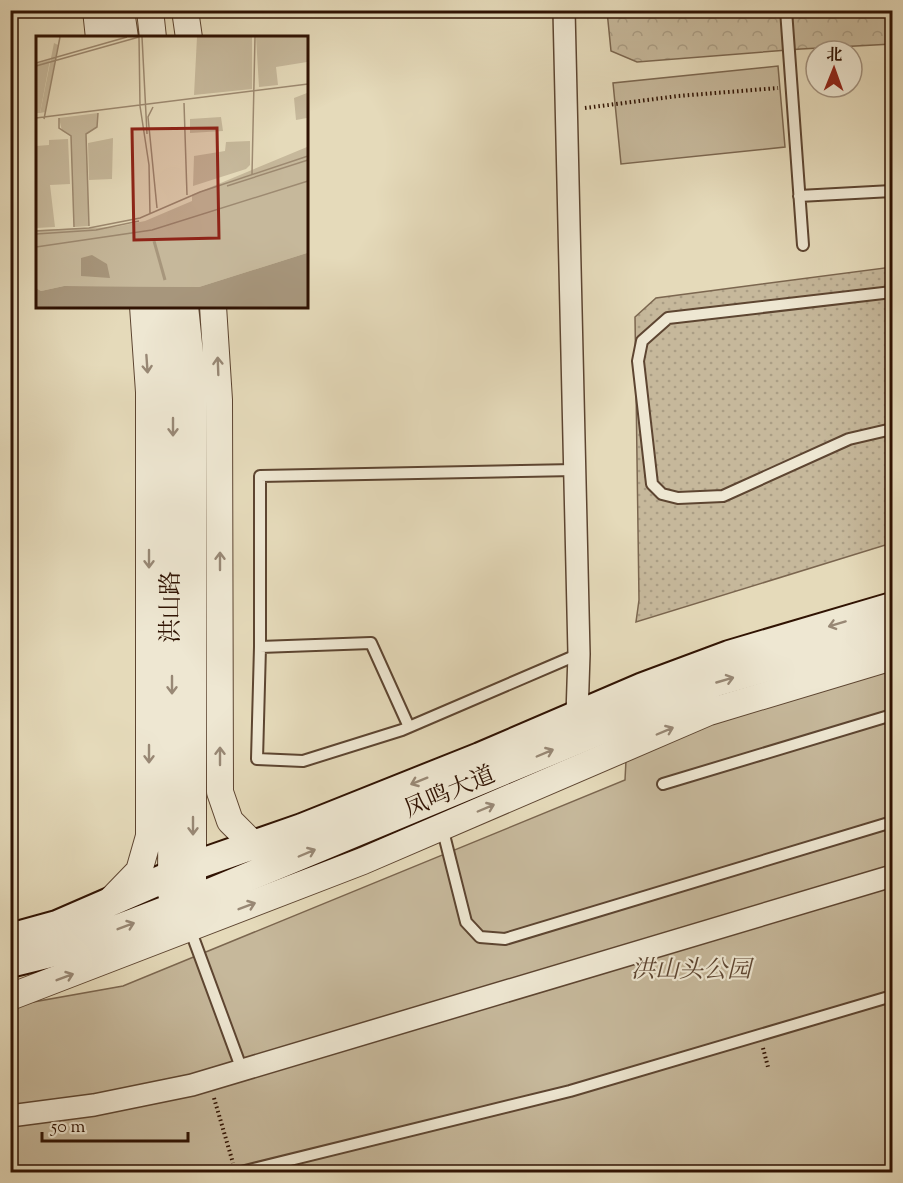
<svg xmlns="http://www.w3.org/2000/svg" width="903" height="1183" viewBox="0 0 903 1183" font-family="'Sorts Mill Goudy','Noto Serif SC',serif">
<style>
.grass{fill:url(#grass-dots);stroke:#7b664f;stroke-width:1.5}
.forest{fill:url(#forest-crowns);stroke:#7b664f;stroke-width:1.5}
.green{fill:#c6b89b;stroke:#7b664f;stroke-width:1.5}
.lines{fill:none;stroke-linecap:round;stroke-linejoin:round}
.service-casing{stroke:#5d4531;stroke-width:14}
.minor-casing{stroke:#5d4531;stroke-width:24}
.tertiary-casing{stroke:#5d4531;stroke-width:28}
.secondary-casing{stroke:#301303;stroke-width:32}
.path{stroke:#301303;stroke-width:4;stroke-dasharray:1.5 3;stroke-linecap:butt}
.service{stroke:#eee7d2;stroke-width:10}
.minor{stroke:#eee7d2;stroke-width:21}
.tertiary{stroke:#eee7d2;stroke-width:26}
.secondary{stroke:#eee7d2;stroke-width:28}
.oneway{stroke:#988875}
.labels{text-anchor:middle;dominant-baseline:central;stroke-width:4.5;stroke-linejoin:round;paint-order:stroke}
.street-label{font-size:24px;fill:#301303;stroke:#eee7d2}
.park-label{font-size:24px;font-style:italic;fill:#5d4531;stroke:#eee7d2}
.inset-river{fill:none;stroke:#a7967c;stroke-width:3}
.inset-road{fill:none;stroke:#9d8a71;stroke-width:1.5}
.view{fill:#8f2418;fill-opacity:0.15;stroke:#8f2418;stroke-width:3}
.inset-edge{fill:none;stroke:#301303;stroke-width:3}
</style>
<defs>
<pattern id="grass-dots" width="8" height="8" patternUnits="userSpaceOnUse" patternTransform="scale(1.5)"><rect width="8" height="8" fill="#c6b89b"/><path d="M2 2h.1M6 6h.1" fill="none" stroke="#aa9d84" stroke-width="1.8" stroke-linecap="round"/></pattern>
<pattern id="forest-crowns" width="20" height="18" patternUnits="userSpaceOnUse" patternTransform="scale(1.5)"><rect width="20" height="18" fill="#c6b89b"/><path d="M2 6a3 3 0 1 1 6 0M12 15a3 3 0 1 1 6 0" fill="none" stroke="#aa9d84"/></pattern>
</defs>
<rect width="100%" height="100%" fill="#e5daba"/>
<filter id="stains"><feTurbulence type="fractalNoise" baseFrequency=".00333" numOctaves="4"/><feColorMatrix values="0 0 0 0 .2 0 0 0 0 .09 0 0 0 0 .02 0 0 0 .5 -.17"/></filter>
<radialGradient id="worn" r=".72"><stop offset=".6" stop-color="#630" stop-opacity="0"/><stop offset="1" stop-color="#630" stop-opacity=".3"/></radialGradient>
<path class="grass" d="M892 267V543L636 622 639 600 635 317 656 298Z"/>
<path class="forest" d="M607 11H892V44L801 49 637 62 611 51Z"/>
<path class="green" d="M778 66 785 147 621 164 613 83Z
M892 621V1172H11V1006L123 986 625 780 628 720Z"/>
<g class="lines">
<g class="service-casing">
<path id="service" d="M786 10 803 245
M799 196 892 191
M892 292 668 318 642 341 638 361 652 484 662 494 678 498 723 496 849 439 892 429
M260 647V476L575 470
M409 727 371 643 260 647 257 759 303 761 402 730 579 654
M663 784 892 715
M442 827 466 922 480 937 505 939 892 822
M190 929 242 1070
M241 1172 570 1091 892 996"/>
</g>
<g class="minor-casing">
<path id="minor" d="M564 10 579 654 577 715
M10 1116 94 1105 192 1085 892 876"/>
</g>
<g class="tertiary-casing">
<path id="tertiary" d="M96 10 99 38
M121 10 125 38
M150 10 153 38
M185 10 189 38
M164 306 173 386 171 893
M185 306 193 382V900
M213 306 219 400 220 792 230 821 254 845
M110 901 139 871 149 836V392L143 306
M10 997 363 861 709 712 892 657"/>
</g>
<g class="secondary-casing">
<path id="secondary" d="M10 938 57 925 193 866 302 828 480 757 643 687 729 655 892 607
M10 963 63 950 193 900 716 682 892 631"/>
</g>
<path class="path" d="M585 108 678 96 778 88
M763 1048 768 1067
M214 1098 233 1163"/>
<use href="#service" class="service"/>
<use href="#minor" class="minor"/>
<use href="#tertiary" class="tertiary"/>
<use href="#secondary" class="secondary"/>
</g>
<defs><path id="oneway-shaft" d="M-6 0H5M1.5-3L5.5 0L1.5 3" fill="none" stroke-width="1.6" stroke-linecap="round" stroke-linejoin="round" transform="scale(1.5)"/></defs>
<g class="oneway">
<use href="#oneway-shaft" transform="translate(147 364) rotate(86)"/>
<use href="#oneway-shaft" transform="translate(218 366) rotate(-92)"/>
<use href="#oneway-shaft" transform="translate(173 427) rotate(90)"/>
<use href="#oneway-shaft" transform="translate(149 559) rotate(90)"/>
<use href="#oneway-shaft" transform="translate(220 561) rotate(-90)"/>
<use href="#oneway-shaft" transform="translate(837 624) rotate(163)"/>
<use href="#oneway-shaft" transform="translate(725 680) rotate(-16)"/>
<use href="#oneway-shaft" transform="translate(172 685) rotate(90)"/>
<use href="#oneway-shaft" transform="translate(665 731) rotate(-23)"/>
<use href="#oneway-shaft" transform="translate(545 753) rotate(-23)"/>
<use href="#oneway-shaft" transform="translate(149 754) rotate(90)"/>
<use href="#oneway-shaft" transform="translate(220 756) rotate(-90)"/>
<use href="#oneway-shaft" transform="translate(419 781) rotate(158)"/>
<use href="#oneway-shaft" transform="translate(486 808) rotate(-23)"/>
<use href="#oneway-shaft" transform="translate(193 826) rotate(90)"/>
<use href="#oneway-shaft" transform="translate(307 853) rotate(-23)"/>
<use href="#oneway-shaft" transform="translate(247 906) rotate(-21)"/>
<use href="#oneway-shaft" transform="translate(126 926) rotate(-21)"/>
<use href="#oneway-shaft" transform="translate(65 977) rotate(-21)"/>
</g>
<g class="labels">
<g class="street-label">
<text transform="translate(172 607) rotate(-90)">洪山路</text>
<text transform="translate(450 793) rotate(-23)">凤鸣大道</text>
</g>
<g class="park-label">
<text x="691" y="971">洪山头公园</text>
</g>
</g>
<g transform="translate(36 36)">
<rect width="272" height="272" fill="#e5daba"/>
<path d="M161 1H216V53L158 59ZM220 1H271V26L240 31 242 49 223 51ZM14 24 4 77H0V28ZM271 57V82L260 84 258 62ZM77 102 76 143 53 144 52 107ZM32 103 34 148 14 149 19 191 0 192V110L13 109V104ZM214 105V129L210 133 157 150 158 120 189 115 190 106Z" fill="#c6b89b"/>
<path d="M185 81 187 95 154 97V83Z" fill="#c6b89b"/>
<path d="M18 7 22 9 9 76 4 77ZM62 77 61 91 50 98 53 190 38 191 35 100 26 95 23 82ZM271 111V217L163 251 28 250 5 255 0 252V194L79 191 109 185 156 165V159Z" fill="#c6b89b"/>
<path d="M271 217V271H0V252L5 255 28 250 163 251ZM56 219 71 228 74 242 45 240V222Z" fill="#a7967c"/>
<path class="inset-river" d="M118 205 129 244"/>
<path class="inset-road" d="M103 1 104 70 113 129 114 178M106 1 111 98M0 27 91 1M0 30 103 1M148 67 151 159M117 71 112 81 121 172M0 82 272 48M23 82V92L35 100 38 191M8 83 24 1M216 138 219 1M191 150 272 124M53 190 50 98 61 91 62 77M0 195 53 192 104 182 164 156 272 120M0 198 60 194 103 185M0 211 116 194 272 145"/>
<path class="view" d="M181 92 183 202 98 204 96 93Z"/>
<rect width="272" height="272" class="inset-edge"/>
</g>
<rect width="903" height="1183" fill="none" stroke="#e5daba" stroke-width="36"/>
<rect x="12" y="12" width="879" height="1159" fill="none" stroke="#301303" stroke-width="3"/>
<rect x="18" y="18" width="867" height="1147" fill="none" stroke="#301303" stroke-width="1.5"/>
<g transform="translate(834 69) rotate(1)"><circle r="28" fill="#eee7d2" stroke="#a2927f" stroke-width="1.5"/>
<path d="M0-4.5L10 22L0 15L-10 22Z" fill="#8f2418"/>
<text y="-9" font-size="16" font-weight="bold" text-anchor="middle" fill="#301303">北</text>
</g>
<path d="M42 1132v9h146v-9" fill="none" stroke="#301303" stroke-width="3"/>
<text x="51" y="1132" font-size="18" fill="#301303" stroke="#eee7d2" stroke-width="4.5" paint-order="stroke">50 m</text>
<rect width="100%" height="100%" filter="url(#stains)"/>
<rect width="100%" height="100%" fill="url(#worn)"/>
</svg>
